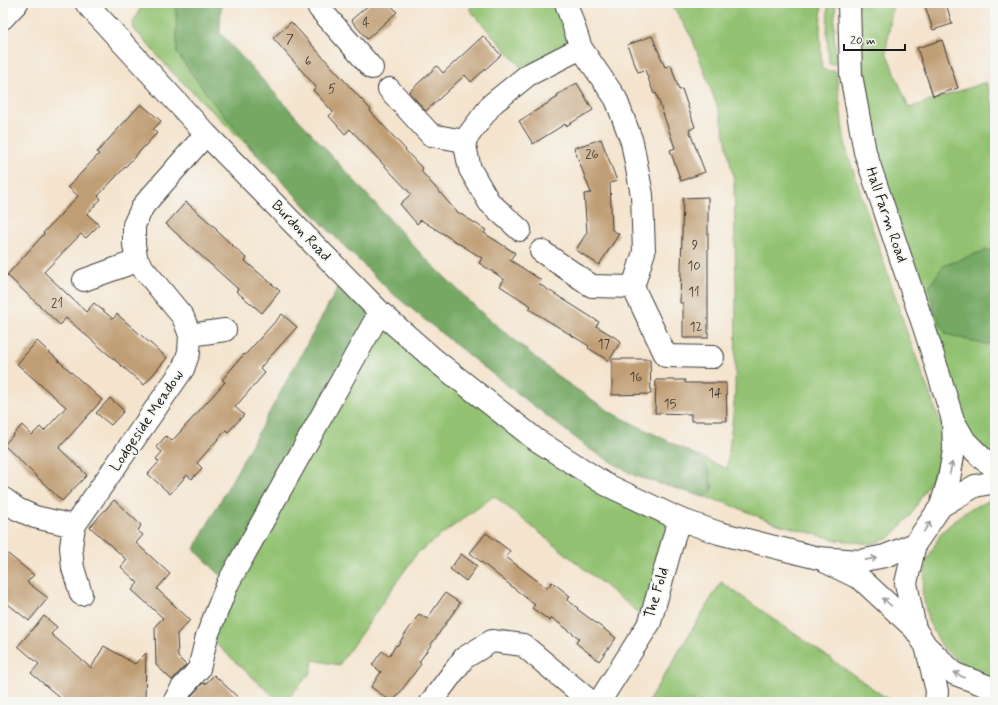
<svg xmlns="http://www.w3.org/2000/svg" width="998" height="705" viewBox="0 0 998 705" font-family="Mynerve,sans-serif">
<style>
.green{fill:#92c271;stroke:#576f46}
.forest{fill:#75a863;stroke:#486240}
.building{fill:#c09e75}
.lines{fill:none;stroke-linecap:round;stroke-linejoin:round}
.minor-casing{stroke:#3c3a37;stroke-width:24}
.major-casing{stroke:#3c3a37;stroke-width:24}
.minor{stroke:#fff;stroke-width:22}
.major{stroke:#fff;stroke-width:22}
.oneway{stroke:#999}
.labels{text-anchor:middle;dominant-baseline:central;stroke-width:3.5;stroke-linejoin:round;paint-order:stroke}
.number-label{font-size:13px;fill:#453c32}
.street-label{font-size:15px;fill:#1c1c1c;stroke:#f6f6f2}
</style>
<rect width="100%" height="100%" fill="#f6f6f2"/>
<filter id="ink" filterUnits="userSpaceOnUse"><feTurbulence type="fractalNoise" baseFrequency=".025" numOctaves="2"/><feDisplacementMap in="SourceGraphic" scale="8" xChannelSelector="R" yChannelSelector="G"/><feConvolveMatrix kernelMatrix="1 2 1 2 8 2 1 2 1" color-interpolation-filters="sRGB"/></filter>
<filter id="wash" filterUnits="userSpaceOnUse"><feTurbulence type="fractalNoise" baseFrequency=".012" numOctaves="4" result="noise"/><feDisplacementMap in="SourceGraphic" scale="16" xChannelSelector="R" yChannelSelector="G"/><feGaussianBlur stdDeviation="0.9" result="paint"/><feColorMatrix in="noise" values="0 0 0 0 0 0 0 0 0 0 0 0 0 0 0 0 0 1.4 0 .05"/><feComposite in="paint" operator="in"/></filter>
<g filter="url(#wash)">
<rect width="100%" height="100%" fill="#f4e4ce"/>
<path class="green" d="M143 3H176L177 53 212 101 259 157 171 71 134 29 133 22Z
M475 3H566L581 48 528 75 469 9Z
M671 3H822L820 30 822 69 829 71H836L844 137 848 155 909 338 942 427 944 443 939 463 926 489 910 516 890 538 872 544 837 540 774 523 726 503 704 497 713 490 708 468 696 455 727 469 735 395 736 295 734 181 721 117 692 38Z
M828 3H836L834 28 836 64H829L827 33Z
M849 3H893L886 52 909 108 986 82 995 112V467L965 441 865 152Z
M380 312 535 439 679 519 650 622 494 496 417 553 339 665 313 660 311 672 285 702H280L207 636Z
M995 498V680L966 668 943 648 928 621 922 590 927 560 941 533 964 512Z
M721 582 892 702H648Z"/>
<path class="forest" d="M176 3H221L220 33 422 255 482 313 560 378 612 413 696 455 708 468 713 490 704 497 635 476 591 450 472 358 392 293 331 233 259 157 212 101 177 53Z
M986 250 995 251V345L978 343 946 334 934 311 929 287 943 266Z
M345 275 380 312 228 583 194 549Z"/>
<g id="blocks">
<path class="building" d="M371 3H389L397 12 367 39 351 20Z
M924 3H946L952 24 933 30Z
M291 22 371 110 370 111 406 150H405L423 169 421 171 456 211 486 230 484 233 515 253 510 260 541 280 539 284 599 322 596 326 621 341 609 361 588 348 589 346 529 309 531 306 500 286 504 279 479 263 482 258 421 220 417 224 400 204 411 194 350 129 345 134 329 116 333 112 313 90 316 87 273 38Z
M483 36 501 55 471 82 465 75 426 111 409 92 437 66 443 73Z
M652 36 665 67 671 65 679 90 682 89 695 127 689 130 705 172 681 181 670 150 675 148 656 93 654 94 645 70 638 72 627 45Z
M942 40 958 88 933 96 917 48Z
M577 83 593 110 566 126 565 124 533 144 519 121 558 97 557 95Z
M141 104 161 121 153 130 157 133 98 196 101 199 87 214 99 225 86 238 81 234 44 272 86 312 94 303 113 319 117 314 167 358 144 385 66 318 60 325 7 275 44 234 43 233 78 196 68 187 99 154 97 152Z
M601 139 617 181 610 183 612 230 619 234 599 265 576 250 587 232 584 194 591 193 574 148Z
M708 197V338H683V303H680L683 198Z
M186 202 217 229 216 230 247 259 245 261 280 291 262 313 236 291 238 289 166 224Z
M282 314 297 327 260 368 265 373 235 407 244 415 228 432 226 430 197 463 202 468 192 479 187 475 170 494 148 474 159 462 156 459 162 452 156 447 166 436 172 441 225 382 222 380 244 354 245 355Z
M37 341 102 400 59 448 87 475 62 501 4 445 22 425 32 435 40 427 44 431 66 407 17 364Z
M612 359H650L651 394 612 395Z
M656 380H685V383H726L727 421H691V414L655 413Z
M110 398 124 411 111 425 96 413Z
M114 500 141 525 138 531 143 535 136 543 170 574 157 589 190 620 177 634 178 657 186 665 172 680 156 665 155 626 163 618 132 590 138 583 121 567 127 560 90 527Z
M486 533 510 551 506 557 547 588 552 582 570 596 567 600 578 608 577 609 616 638 599 661 576 643 579 638 552 618 550 621 532 608 535 605 470 553Z
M3 550 34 575 27 582 48 598 29 621 3 600Z
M461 554 477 566 466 581 450 569Z
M445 593 460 603 419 662 421 664 393 702H392L371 687 381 672 372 665 382 651 389 656 396 645 397 646 419 614 427 619Z
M44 616 57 627 51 634 91 668 104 646 135 664 146 653 145 702H65L31 673 39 664 18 646Z
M214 675 243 702H188L192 695 203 683 205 684Z"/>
</g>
</g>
<g filter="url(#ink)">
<use href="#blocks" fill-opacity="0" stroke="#3c3a37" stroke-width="1"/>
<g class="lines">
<g class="minor-casing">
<path id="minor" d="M86 3 206 134 380 312 436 361 535 439 605 484 679 519 719 533 818 558 860 561 885 556 915 544
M320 3 319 8 372 68
M566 3 581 48 616 99 632 142 642 195 644 252 633 287 666 356 713 357
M849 3 851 75 865 152 926 333 953 420 965 441 984 460 995 467
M3 18 17 3
M389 89 431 135 464 141
M520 230 489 202 470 169 464 141 492 104 528 75 581 48
M541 251 592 286 633 287
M84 280 137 261
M190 335 225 330
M4 499 17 509 35 517 74 526
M941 506 949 479 954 450 953 421
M826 562 861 579 915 629
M81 594 73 568 71 547 74 526 183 369 189 352 190 335 183 317 137 261 134 245V225L143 206 206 134
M174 702 182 688 199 669 207 636 228 583 380 312
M431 702 464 658 492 641 523 645 591 702
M599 702 650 622 679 519"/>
</g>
<g class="major-casing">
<path id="major" d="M995 482 975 486 941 506 915 544 906 583 915 629 926 646 955 674 995 689
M926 646 937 691 936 702"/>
</g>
<use href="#minor" class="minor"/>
<use href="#major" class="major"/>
</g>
<defs><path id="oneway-shaft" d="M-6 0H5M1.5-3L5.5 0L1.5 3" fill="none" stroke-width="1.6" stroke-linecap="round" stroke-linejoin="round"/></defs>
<g class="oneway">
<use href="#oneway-shaft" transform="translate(951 468) rotate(-79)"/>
<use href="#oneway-shaft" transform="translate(927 527) rotate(-55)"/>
<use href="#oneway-shaft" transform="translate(871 559) rotate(-11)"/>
<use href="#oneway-shaft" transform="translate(887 602) rotate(-138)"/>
<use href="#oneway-shaft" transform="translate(959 675) rotate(-153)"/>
</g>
</g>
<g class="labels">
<g class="number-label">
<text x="366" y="23">4</text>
<text x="290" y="39">7</text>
<text x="308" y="61">6</text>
<text x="332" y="89">5</text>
<text x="592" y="154">26</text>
<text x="695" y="245">9</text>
<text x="694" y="266">10</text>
<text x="694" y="292">11</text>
<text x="57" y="303">21</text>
<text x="696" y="327">12</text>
<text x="604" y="344">17</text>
<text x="636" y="377">16</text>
<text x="715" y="393">14</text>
<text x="670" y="404">15</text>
</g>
<g class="street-label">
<text transform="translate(886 215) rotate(71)">Hall Farm Road</text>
<text transform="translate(301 231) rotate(46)">Burdon Road</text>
<text transform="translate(147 421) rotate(-56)">Lodgeside Meadow</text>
<text transform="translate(657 593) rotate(-73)">The Fold</text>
</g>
</g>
<rect width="998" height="705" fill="none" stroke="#f6f6f2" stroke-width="16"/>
<path d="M844 44v6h61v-6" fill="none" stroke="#1c1c1c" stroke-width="2"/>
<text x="850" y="44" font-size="12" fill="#1c1c1c" stroke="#f6f6f2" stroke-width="3" paint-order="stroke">20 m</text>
</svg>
